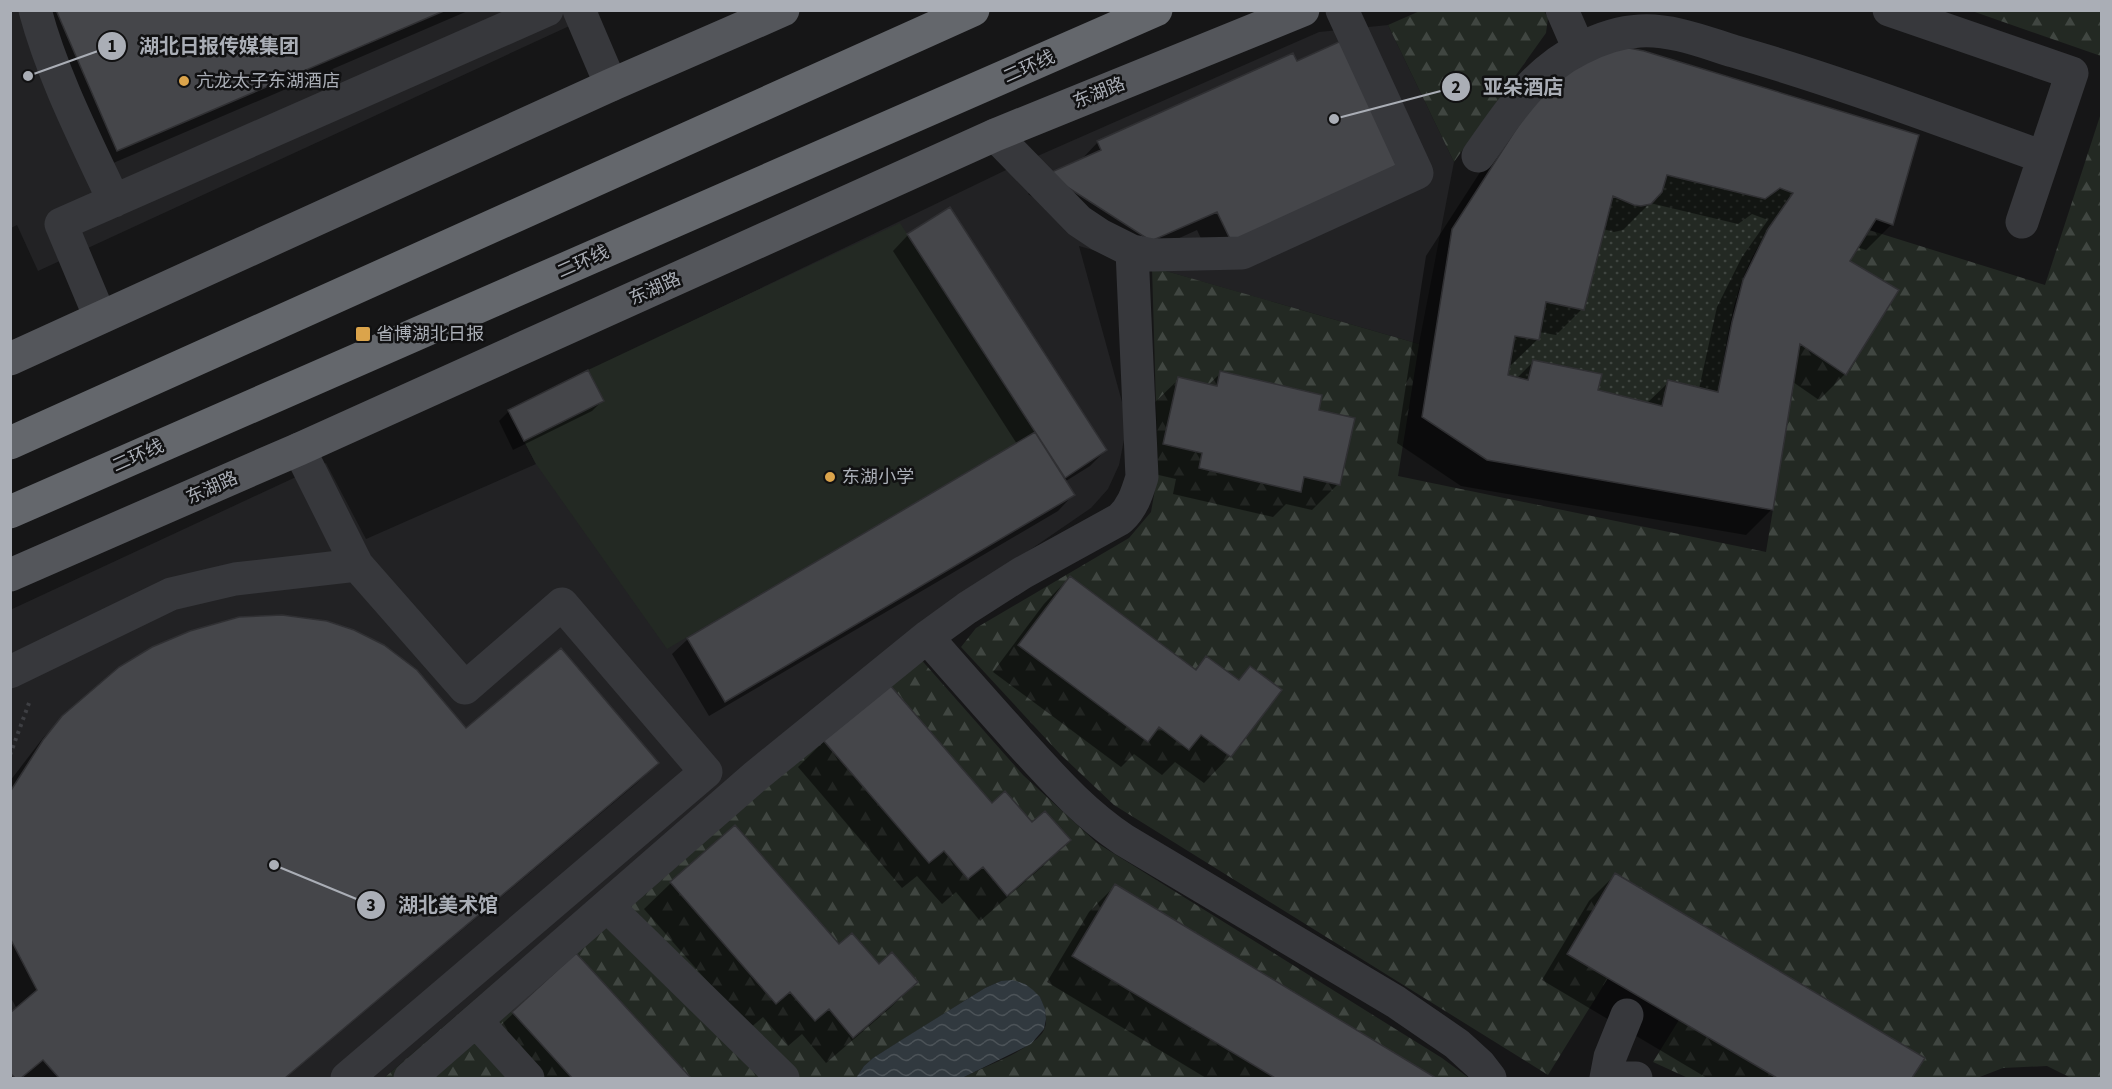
<svg xmlns="http://www.w3.org/2000/svg" width="2112" height="1089" viewBox="0 0 2112 1089" font-family="'Source Sans 3','Noto Sans SC',sans-serif">
<style>
.built{fill:#222224}
.grass{fill:url(#grass-dots)}
.forest{fill:url(#forest-firs)}
.pitch{fill:#232923}
.water{fill:url(#water-waves)}
.shadow{fill:#0007;fill-rule:evenodd}
.building{fill:#45464a;stroke:#303033;stroke-width:1.5;fill-rule:evenodd}
.lines{fill:none;stroke-linecap:round;stroke-linejoin:round}
.path{stroke:#3e3f43;stroke-width:4;stroke-dasharray:3 4.5;stroke-linecap:butt}
.minor{stroke:#37383c;stroke-width:33}
.major{stroke:#54565b;stroke-width:33}
.highway{stroke:#64676c;stroke-width:33}
.poi-dot{fill:#dba44b;stroke:#111112;stroke-width:2}
.labels{text-anchor:middle;dominant-baseline:central;stroke-width:5;stroke-linejoin:round;paint-order:stroke}
.street-label{font-size:18px;fill:#aaaeb6;stroke:#111112}
.poi-label{font-size:18px;fill:#aaaeb6;stroke:#111112;text-anchor:start}
.leader{fill:none;stroke:#aaaeb6;stroke-width:2}
.callout-dot{fill:#aaaeb6;stroke:#111112;stroke-width:2}
.mark-label{font-size:18px;text-anchor:middle;font-weight:bold;fill:#111}
.callout-label{font-size:20px;text-anchor:middle;font-weight:bold;fill:#aaaeb6;stroke:#111112;stroke-width:5;stroke-linejoin:round;paint-order:stroke}
</style>
<defs>
<pattern id="grass-dots" width="8" height="8" patternUnits="userSpaceOnUse" patternTransform="scale(1.5)"><rect width="8" height="8" fill="#232923"/><path d="M2 2h.1M6 6h.1" fill="none" stroke="#404641" stroke-width="1.8" stroke-linecap="round"/></pattern>
<pattern id="forest-firs" width="22" height="20" patternUnits="userSpaceOnUse" patternTransform="scale(1.5)"><rect width="22" height="20" fill="#232923"/><path d="M5 1l3.5 6h-7zM16 11l3.5 6h-7z" fill="#404641"/></pattern>
<pattern id="water-waves" width="16" height="10" patternUnits="userSpaceOnUse" patternTransform="scale(1.5)"><rect width="16" height="10" fill="#31393f"/><path d="M0 5q4-4 8 0t8 0" fill="none" stroke="#4c5358"/></pattern>
</defs>
<rect width="100%" height="100%" fill="#161617"/>
<path class="built" d="M11 11H602L38 271 17 225 11 228Z
M1388 25 1454 162 1419 344 1079 246 1124 409V440L1119 465 1108 489 1091 508 992 576 748 764 384 1078H11L10 610 326 463 366 539 536 464 508 410 1006 170 1319 32Z"/>
<path class="grass" d="M1667 175 1780 188 1793 193C1774 220 1755 247 1743 278 1729 314 1725 355 1718 392L1669 380 1662 406 1598 390 1602 374 1533 360 1528 380 1508 375 1515 336 1539 339 1546 302 1584 310 1613 196C1643 210 1659 211 1667 175Z"/>
<path class="forest" d="M1422 10 1544 11 1548 18 1546 33 1454 162 1388 25Z
M1972 11H2101V56Z
M2101 113V1078H2071L2047 1066 2003 1068 1977 1078H1912L1924 1058 1615 873 1567 953 1608 978 1548 1075 1114 805 1060 754 961 647 976 628 1129 538 1151 512 1158 473 1152 267 1419 344 1398 476 1766 552 1800 344 1846 374 1899 290 1850 261 1869 230 2045 285Z
M903 639 1023 775 1097 843 1442 1058 1469 1078H962C982 1067 1035 1049 1044 1030 1049 1019 1044 1007 1040 997L1001 981 985 988 873 1058 864 1066 856 1078H384L748 764Z
M1679 1020 1777 1078H1688L1653 1062Z"/>
<path class="pitch" d="M900 223 1035 432 667 649 536 464 524 441 604 401 588 370Z"/>
<path class="water" d="M1013 980 1025 984 1033 990 1040 997 1045 1009 1046 1019 1044 1029 1031 1044 962 1078H856L864 1066 873 1058 903 1039 985 988 1001 981Z"/>
<path class="shadow" d="M28 10H470L97 170Z
M1296 63 1396 168 1212 262 1197 230 1131 260 1028 194 1048 175 1080 161 1098 142Z
M1528 103 1892 224 1866 250 1857 247 1848 261 1845 374 1819 400 1793 382 1772 509 1746 535 1461 486 1397 443 1426 256 1517 115ZM1650 203 1738 224 1752 214 1768 220 1742 257 1717 307 1699 389 1669 382 1646 404 1596 392 1533 362 1516 379 1506 376 1509 365H1511L1538 339 1539 332 1556 335 1582 309 1603 229 1614 232 1623 230Z
M908 235 1106 450 1090 466 1066 481 1073 495 1058 511 709 716 672 654 688 639 1017 444 893 251Z
M1221 373 1317 411 1338 484 1312 510 1286 504 1273 517 1173 494 1176 479 1137 470 1152 405 1179 379 1208 385Z
M602 401 592 411 513 450 499 421 509 411Z
M1070 577 1194 670 1206 658 1238 681 1250 668 1280 690 1230 756 1204 783 1175 762 1162 775 1134 754 1121 767 993 672 1044 604Z
M63 717 466 730 657 763 637 783 286 1078H10V1015L17 1009 10 996V781L43 738Z
M824 741 991 805 1069 840 1043 866 980 921 956 892 942 904 917 876 902 888 798 767Z
M735 827 838 946 916 982 890 1008 826 1063 802 1034 788 1046 763 1017 749 1029 644 909 671 883Z
M1615 875 1923 1058 1911 1078H1707L1542 980 1589 901Z
M1115 886 1433 1078H1206L1047 982 1089 912Z
M576 955 689 1078H523L486 1039Z"/>
<path class="building" d="M56 10H446L117 151Z
M1341 41 1398 168 1232 243 1217 212 1151 241 1047 174 1101 150 1097 141 1293 53 1297 61Z
M1629 48 1644 51 1919 135 1893 225 1876 219 1850 261 1899 290 1846 375 1800 344 1773 510 1487 460 1422 417 1452 229 1543 87 1609 49ZM1667 175 1765 199 1780 188 1793 193 1768 229 1743 280 1732 322 1718 392 1668 380 1662 406 1598 390 1602 374 1533 360 1528 380 1508 375 1515 336 1539 340 1546 302 1584 310 1613 196 1634 205 1641 206 1651 204 1662 192Z
M950 207 1107 450 1065 478 907 234Z
M588 370 604 401 524 441 508 410Z
M1220 371 1322 395 1319 410 1355 418 1340 485 1304 477 1301 492 1199 468 1202 453 1163 444 1178 377 1217 386Z
M1035 432 1075 495 725 702 687 638Z
M1070 576 1196 670 1206 656 1239 680 1250 666 1282 690 1231 757 1201 735 1189 750 1159 727 1148 742 1018 645Z
M282 615 327 621 354 630 384 645 417 670 466 728 561 648 659 763 285 1078H59L43 1060 21 1078H15L10 1073V1013L37 990 10 938V792L15 784 43 740 62 716 119 667 152 647 190 631 239 617Z
M889 684 992 803 1005 791 1032 822 1045 811 1071 840 1007 896 983 867 968 879 944 851 929 863 823 740Z
M735 825 839 944 852 933 879 964 892 952 918 982 853 1038 829 1009 815 1021 790 992 776 1004 670 882Z
M1615 873 1925 1058 1912 1078H1777L1567 954Z
M1115 884 1436 1078H1275L1072 956Z
M576 953 691 1078H572L512 1012Z"/>
<g class="lines">
<path class="path" d="M10 755 29 703"/>
<path class="minor" d="M35 10C53 77 85 139 114 201
M579 10 611 85
M1562 10 1579 49
M1889 10 2072 73 2022 222
M995 135 1079 221 1100 235 1132 251 1152 255 1242 253 1417 173 1342 10
M1478 156C1507 115 1533 72 1580 49 1597 40 1620 32 1640 31 1671 29 1704 42 1733 51 1838 81 1940 120 2043 157
M100 317 61 224 547 10
M299 449 357 565 465 688 562 604 706 772 347 1078
M927 637C957 672 988 706 1018 740 1053 778 1081 811 1124 840L1396 1002 1457 1044 1480 1065 1490 1078
M10 672 171 594 235 579 357 565
M607 906 783 1078
M476 1021 528 1078
M410 1078 757 775 927 637 967 608 1022 573 1120 519C1133 507 1137 493 1142 477L1132 251
M1606 1078 1610 1057 1627 1015
M1619 1078H1636"/>
<path class="major" d="M10 359 611 85 783 10
M10 575 299 449 995 135 1303 10"/>
<path class="highway" d="M10 443 973 10
M10 512 1156 10"/>
</g>
<g class="poi-dot">
<circle cx="184" cy="81" r="6"/>
<rect x="355" y="326" width="16" height="16" rx="3"/>
<circle cx="830" cy="477" r="6"/>
</g>
<g class="labels">
<g class="street-label">
<text transform="translate(1029 67) rotate(-24)">二环线</text>
<text transform="translate(1099 93) rotate(-22)">东湖路</text>
<text transform="translate(583 262) rotate(-24)">二环线</text>
<text transform="translate(655 289) rotate(-24)">东湖路</text>
<text transform="translate(138 456) rotate(-24)">二环线</text>
<text transform="translate(212 488) rotate(-24)">东湖路</text>
</g>
<g class="poi-label">
<text x="196" y="81">亢龙太子东湖酒店</text>
<text x="376" y="334">省博湖北日报</text>
<text x="842" y="477">东湖小学</text>
</g>
</g>
<path class="leader" d="M28 76L112 46M1334 119L1456 87M274 865L371 905"/>
<g class="callout-dot">
<circle cx="28" cy="76" r="6"/>
<circle cx="1334" cy="119" r="6"/>
<circle cx="274" cy="865" r="6"/>
<circle cx="112" cy="46" r="15"/>
<circle cx="1456" cy="87" r="15"/>
<circle cx="371" cy="905" r="15"/>
</g>
<g class="mark-label">
<text x="112" y="52">1</text>
<text x="1456" y="93">2</text>
<text x="371" y="911">3</text>
</g>
<g class="callout-label">
<text x="219" y="53">湖北日报传媒集团</text>
<text x="1523" y="94">亚朵酒店</text>
<text x="448" y="912">湖北美术馆</text>
</g>
<rect width="2112" height="1089" fill="none" stroke="#aaaeb6" stroke-width="24"/>
</svg>
